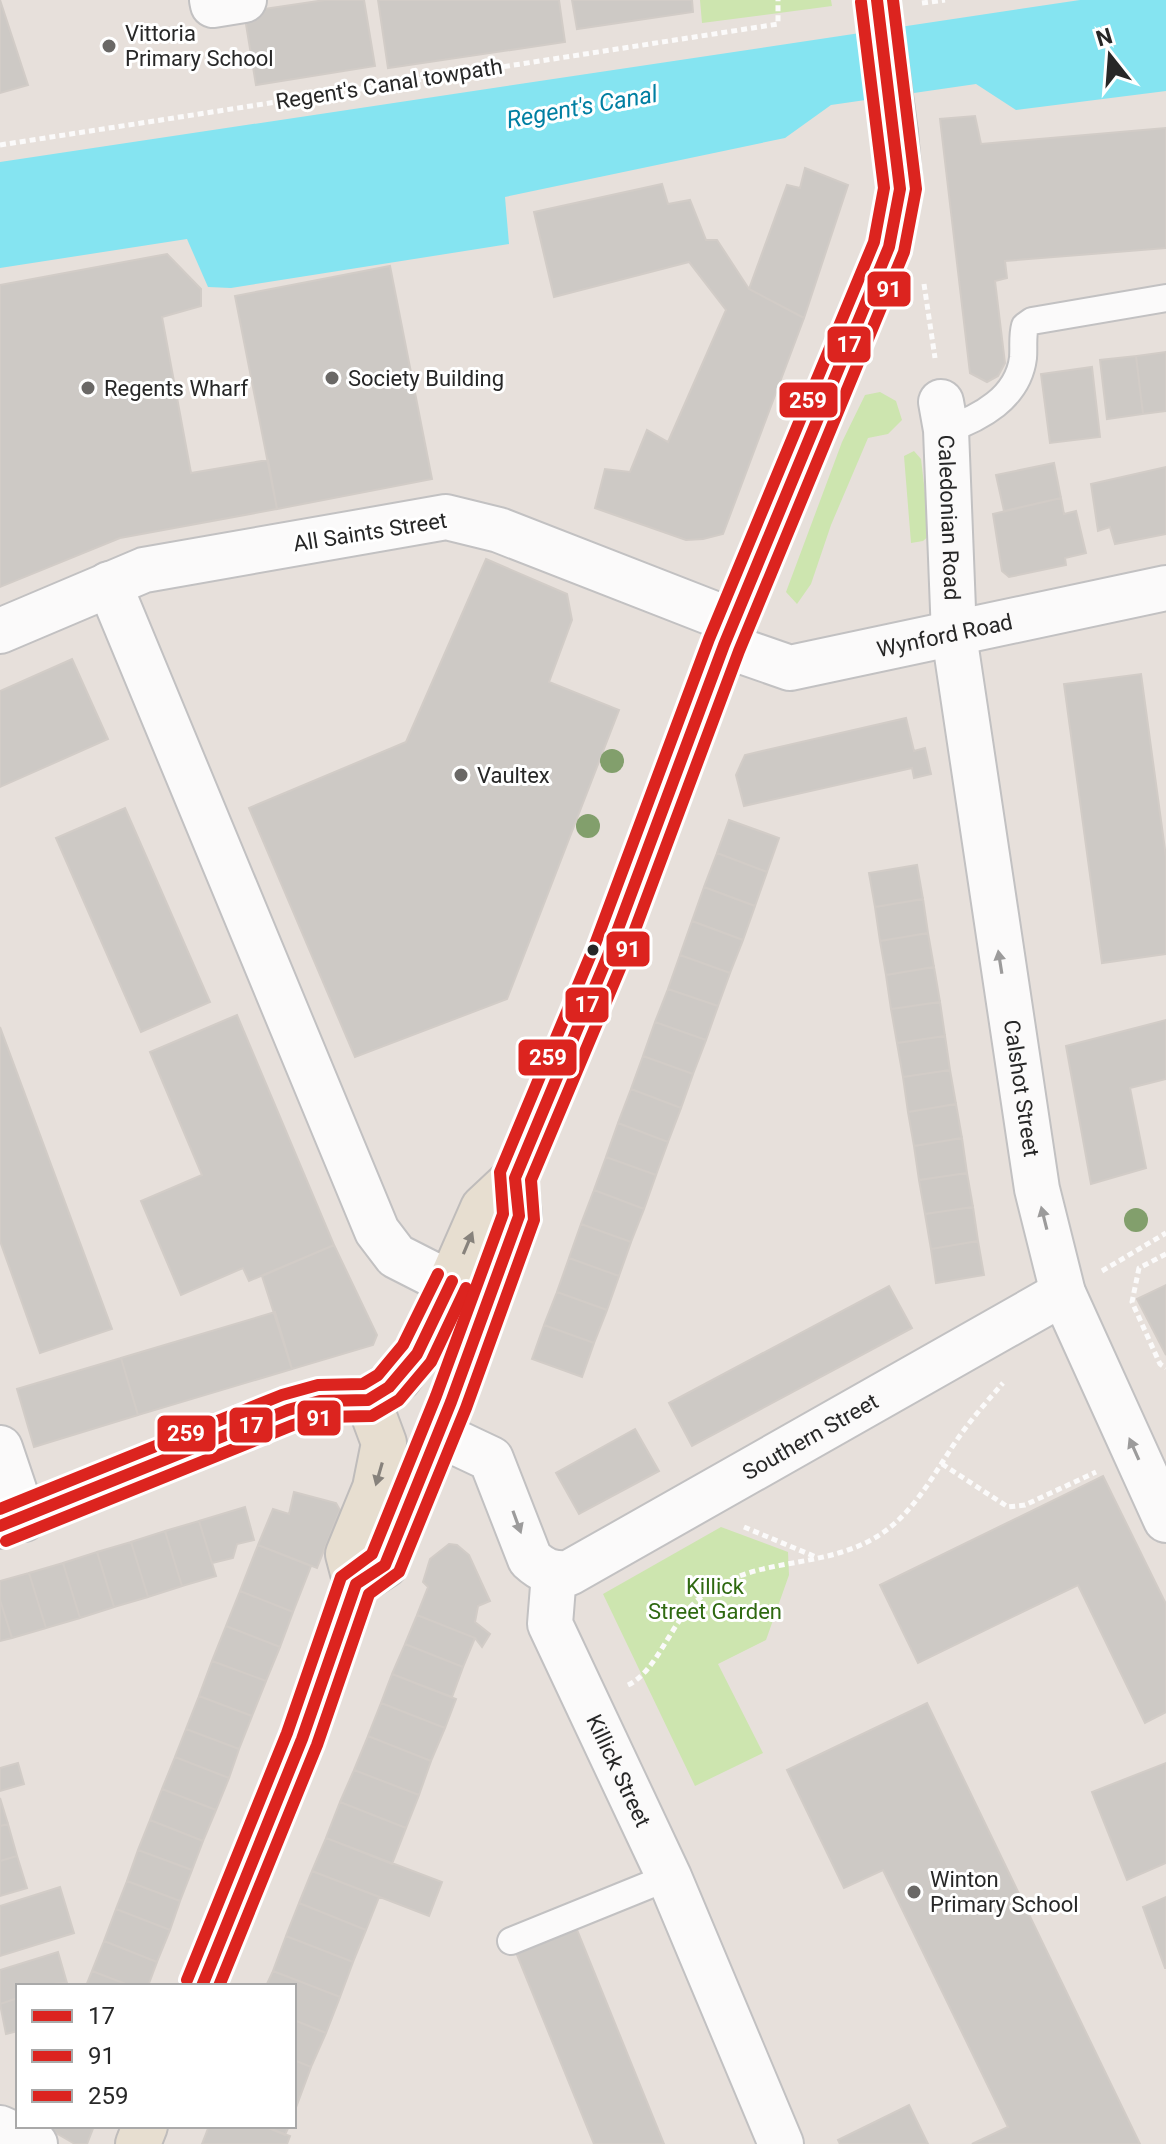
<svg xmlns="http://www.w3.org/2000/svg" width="1166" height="2144" viewBox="0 0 1166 2144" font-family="Roboto,sans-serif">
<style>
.green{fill:#cde5af}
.water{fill:#85e4f1}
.building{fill:#cdc9c5;stroke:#d2ccc7;stroke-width:2}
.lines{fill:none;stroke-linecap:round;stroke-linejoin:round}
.lane-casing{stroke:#c2c1c2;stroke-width:30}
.street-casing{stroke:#c2c1c2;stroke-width:48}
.primary-casing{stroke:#bfbcbb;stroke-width:48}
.path{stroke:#fbfafa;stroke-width:5;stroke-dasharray:6 4;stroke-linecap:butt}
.lane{stroke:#fbfafa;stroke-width:26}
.street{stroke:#fbfafa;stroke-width:44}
.primary{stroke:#e7ded0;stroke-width:44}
.primary-bridge-casing{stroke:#bfbcbb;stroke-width:48;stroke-linecap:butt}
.primary-bridge{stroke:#e7ded0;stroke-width:44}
.bus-1-casing{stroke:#fff;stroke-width:18}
.bus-2-casing{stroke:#fff;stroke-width:18}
.bus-3-casing{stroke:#fff;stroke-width:18}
.bus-1{stroke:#dc241f;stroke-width:12}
.bus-2{stroke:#dc241f;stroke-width:12}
.bus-3{stroke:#dc241f;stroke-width:12}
.tree{fill:#829f6c}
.oneway{fill:#9c9b9b}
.oneway2{fill:#87827c}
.poi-dot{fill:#6a6866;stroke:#fff;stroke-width:3}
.bus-dot{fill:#272727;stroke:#fff;stroke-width:3}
.labels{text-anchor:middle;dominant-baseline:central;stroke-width:6;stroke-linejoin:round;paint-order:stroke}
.poi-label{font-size:22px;fill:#272727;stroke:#fff;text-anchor:start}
.street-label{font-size:22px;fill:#272727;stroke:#fff}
.park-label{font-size:22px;fill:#2f6911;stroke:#fff}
.water-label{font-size:24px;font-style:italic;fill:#007fa2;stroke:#fff}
.line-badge{stroke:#fff;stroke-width:3}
.badge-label{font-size:22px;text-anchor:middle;font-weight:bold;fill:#fff}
</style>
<rect width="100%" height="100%" fill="#e7e0db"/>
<path class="green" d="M700 0H831L832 6 702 23Z
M880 392 896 401 902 420 888 434 868 438 831 525 811 584 797 604 786 592 842 442 865 395Z
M914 451 921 459 930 535 923 541 911 543 904 456Z
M721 1527 788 1552 789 1575 766 1640 718 1664 763 1753 695 1786 603 1594Z"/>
<path class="water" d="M1080 0H1166V91L1016 110 976 84 831 105 785 138 505 197 509 244 231 288 208 287 187 239 0 268V162Z"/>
<path class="building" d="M0 0 28 85 0 93Z
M325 0H364L375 66 256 85 244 12Z
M378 0H559L565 42 388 68Z
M572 0H692L693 12 577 29Z
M975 116 981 144 1166 128V248L1005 261 1007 278 995 281 1005 363 998 376 987 382 970 373 940 119Z
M805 168 848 185 804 318 749 289 787 185 800 188Z
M662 184 668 204 690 200 706 240H717L749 289 804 318 723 534 703 539 686 540 595 508 605 469 630 472 647 430 668 442 726 310 689 262 554 297 534 212Z
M167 254 201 289V306L162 317 191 473 268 460 277 509 120 538 0 587V285Z
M390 266 432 479 277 509 235 296Z
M1166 352V411L1143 414 1136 356Z
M1136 356 1143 414 1107 419 1100 360Z
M1092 367 1100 437 1050 443 1041 374Z
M1054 463 1061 498 1004 511 996 475Z
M1166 467V534L1115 544 1110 527 1098 531 1091 484Z
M1061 498 1064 514 1076 511 1086 553 1065 558 1066 565 1009 577 1002 571 993 514Z
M486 559 567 594 572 620 549 682 619 710 507 999 355 1057 249 808 406 742Z
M72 659 108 739 0 787V691Z
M1141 674 1166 857V954L1102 963 1064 684Z
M906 718 914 751 925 748 931 774 914 778 912 768 744 806 736 775 745 755Z
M125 808 210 1002 141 1032 56 838Z
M729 820 779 838 767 872 717 853Z
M717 853 767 872 755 906 704 887Z
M917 865 923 899 875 907 869 873Z
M704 887 755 906 743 940 692 921Z
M923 899 928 933 880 941 875 907Z
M692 921 743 940 730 973 680 955Z
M928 933 934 967 886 975 880 941Z
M680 955 730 973 718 1006 668 989Z
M934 967 940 1002 891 1009 886 975Z
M668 989 718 1006 706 1040 655 1022Z
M940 1002 945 1036 897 1043 891 1009Z
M237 1015 334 1245 249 1281 243 1268 181 1295 141 1201 202 1175 150 1052Z
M1166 1020V1079L1130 1088 1146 1168 1091 1184 1066 1046Z
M655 1022 706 1040 693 1074 643 1056Z
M0 1027 112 1329 40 1353 0 1241Z
M945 1036 950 1070 903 1077 897 1043Z
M643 1056 693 1074 681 1108 631 1089Z
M950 1070 956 1104 908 1112 903 1077Z
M631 1089 681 1108 668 1142 618 1123Z
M956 1104 962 1138 914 1146 908 1112Z
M618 1123 668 1142 656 1175 606 1157Z
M962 1138 967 1173 919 1180 914 1146Z
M606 1157 656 1175 644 1209 594 1190Z
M967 1173 973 1207 925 1214 919 1180Z
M594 1190 644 1209 631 1242 581 1224Z
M973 1207 978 1241 931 1249 925 1214Z
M581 1224 631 1242 619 1276 569 1258Z
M978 1241 984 1275 936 1283 931 1249Z
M334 1245 377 1335 373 1345 292 1369 262 1276Z
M569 1258 619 1276 607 1310 557 1292Z
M1166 1285V1355L1137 1299Z
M889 1286 912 1328 692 1446 669 1403Z
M557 1292 607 1310 594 1343 544 1325Z
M275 1312 292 1369 138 1415 121 1358Z
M544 1325 594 1343 582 1377 532 1359Z
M121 1358 138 1415 34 1447 17 1389Z
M635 1429 659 1471 579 1514 556 1473Z
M1103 1476 1166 1604V1712L1145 1723 1078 1585 918 1663 880 1585Z
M294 1492 336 1503 340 1510 317 1568 258 1545 273 1509 289 1514Z
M245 1507 254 1540 237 1544 233 1558 212 1563 199 1521Z
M199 1521 216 1576 182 1586 165 1531Z
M165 1531 182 1586 148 1597 131 1542Z
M131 1542 148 1597 114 1607 97 1552Z
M449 1544 457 1545 469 1555 490 1601 478 1606 475 1622 490 1634 482 1647 475 1638 417 1615 428 1587 423 1582 430 1559Z
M258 1545 311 1566 293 1612 240 1591Z
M97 1552 114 1607 80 1618 63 1563Z
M63 1563 80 1618 46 1628 29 1573Z
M29 1573 46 1628 12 1638 0 1600V1581Z
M240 1591 293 1612 280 1647 226 1626Z
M0 1600 12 1638 0 1641Z
M417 1615 475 1638 463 1667 405 1644Z
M226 1626 280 1647 266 1681 212 1661Z
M405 1644 463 1667 452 1697 392 1674Z
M212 1661 266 1681 252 1716 199 1696Z
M392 1674 456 1699 445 1728 381 1703Z
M199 1696 252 1716 239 1749 186 1729Z
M381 1703 445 1728 431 1761 368 1736Z
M927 1703 1078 2016 1140 2144H972L1008 2127 883 1870 844 1888 787 1770Z
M186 1729 239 1749 229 1778 175 1757Z
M368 1736 431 1761 419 1795 354 1770Z
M175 1757 229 1778 216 1810 162 1789Z
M18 1763 24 1784 0 1791V1768Z
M1166 1763V1863L1127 1880 1092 1792Z
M354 1770 419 1795 406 1828 340 1802Z
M162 1789 216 1810 203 1841 150 1820Z
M0 1798 8 1824 0 1826Z
M340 1802 406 1828 392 1864 326 1838Z
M150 1820 203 1841 192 1870 138 1850Z
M8 1824 17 1856 0 1861V1826Z
M326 1838 442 1882 429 1916 312 1871Z
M138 1850 192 1870 180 1901 127 1881Z
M17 1856 27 1888 0 1896V1861Z
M312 1871 379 1897 366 1930 299 1903Z
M127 1881 180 1901 170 1930 116 1909Z
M60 1887 74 1933 0 1956V1906Z
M1166 1897V1968H1165L1143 1907Z
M299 1903 366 1930 353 1962 286 1936Z
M116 1909 170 1930 157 1962 104 1941Z
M575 1925 664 2144H594L515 1950Z
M286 1936 353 1962 340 1997 273 1971Z
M104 1941 157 1962 148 1986H131L92 1971Z
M58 1952 67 1983 18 1986V1998L0 2004V1970Z
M92 1971 131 1986H86Z
M273 1971 340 1997 326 2033 294 2020V1986H266Z
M18 1998V2031L6 2034 0 2004Z
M294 2020 326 2033 311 2067 294 2060Z
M294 2060 311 2067 294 2113Z
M909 2105 928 2144H840L838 2140Z
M44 2126H94L87 2144H75Z
M209 2126H264L290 2136 287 2144H202Z
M264 2126H289L285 2135Z"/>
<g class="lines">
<g class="lane-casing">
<path id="lane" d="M946 430C980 418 1018 398 1023 358 1024 347 1022 337 1025 326L1032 321 1166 298
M511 1941 669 1877"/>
</g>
<g class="street-casing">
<g id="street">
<path d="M212 0 213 5 244 0"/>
<path id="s1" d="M941 402 946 430 954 635 1037 1189 1063 1293 1166 1520"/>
<path d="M109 584 377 1231 396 1256 451 1284"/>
<path d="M0 631 144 570 446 517 499 530 735 622"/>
<path id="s2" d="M724 645 790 668 1166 588"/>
<path id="s3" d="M438 1434 491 1459 530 1559C543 1571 552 1574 569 1573L1063 1293"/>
<path d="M0 1448 24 1519"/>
<path id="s4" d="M554 1574 550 1624 669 1877 781 2144"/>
<path d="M0 2128 35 2144"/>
</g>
</g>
<g class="primary-casing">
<path id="primary" d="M0 1526 288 1410 320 1401 368 1400 399 1378 427 1336 483 1208 515 1178
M356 1584 348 1554 375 1488 384 1443 368 1400
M202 1986 302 1739 356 1584 385 1565 451 1402 519 1216 515 1178 609 953 724 645 889 247 900 189 895 133
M138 2144 145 2126"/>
</g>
<path class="path" d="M922 3 945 0
M0 145 778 24V0
M924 284 935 358
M1166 1254 1139 1268 1132 1302 1160 1364 1166 1368
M1102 1271 1166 1233
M942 1464 1008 1507 1025 1505 1096 1472
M744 1527 816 1557
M628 1685C658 1671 671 1620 700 1598 752 1556 816 1570 871 1540 914 1517 934 1472 961 1434 974 1416 989 1399 1003 1383"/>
<use href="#lane" class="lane"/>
<use href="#street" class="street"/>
<use href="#primary" class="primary"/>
<g class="primary-bridge-casing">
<path id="primary-bridge" d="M877 0 895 133"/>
</g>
<use href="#primary-bridge" class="primary-bridge"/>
<g class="bus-1-casing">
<path id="bus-1" d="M0 1526 288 1410 320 1401 368 1400 389 1387 417 1354 452 1281
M202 1986 302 1739 356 1584 385 1565 451 1402 519 1216 515 1178 609 953 724 645 889 247 900 189 877 0"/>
</g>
<g class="bus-2-casing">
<path id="bus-2" d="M6 1541 293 1425 322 1417 372 1416 399 1400 431 1362 466 1288
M219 1986 317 1745 369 1594 399 1572 466 1408 534 1220 531 1180 624 959 739 651 904 252 916 189 893 0"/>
</g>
<g class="bus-3-casing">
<path id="bus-3" d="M0 1509 282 1395 318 1385 363 1384 378 1375 403 1345 438 1274
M187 1980 287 1733 341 1577 372 1554 436 1396 503 1214 500 1172 594 947 709 639 874 242 884 188 861 2"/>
</g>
<use href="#bus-1" class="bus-1"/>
<use href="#bus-2" class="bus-2"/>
<use href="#bus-3" class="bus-3"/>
</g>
<g class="tree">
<circle cx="612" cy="761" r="12"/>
<circle cx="588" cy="826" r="12"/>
<circle cx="1136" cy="1220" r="12"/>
</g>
<defs><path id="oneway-solid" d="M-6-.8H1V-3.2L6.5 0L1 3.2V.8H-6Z" transform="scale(2)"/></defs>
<g class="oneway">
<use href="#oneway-solid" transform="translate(1000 962) rotate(-99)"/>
<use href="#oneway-solid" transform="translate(1044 1218) rotate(-104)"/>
<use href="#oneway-solid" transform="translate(1134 1449) rotate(-114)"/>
<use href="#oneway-solid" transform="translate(517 1522) rotate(70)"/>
</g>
<g class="oneway2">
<use href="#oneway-solid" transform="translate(468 1243) rotate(-67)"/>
<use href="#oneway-solid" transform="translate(379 1474) rotate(106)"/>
</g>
<g class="poi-dot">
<circle cx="109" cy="46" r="8"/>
<circle cx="332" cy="378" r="8"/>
<circle cx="88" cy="388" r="8"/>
<circle cx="461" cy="775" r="8"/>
<circle cx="914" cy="1892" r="8"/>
</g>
<circle class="bus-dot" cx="593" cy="950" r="7"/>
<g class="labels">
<g class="poi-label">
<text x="125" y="33">Vittoria<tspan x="125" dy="25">Primary School</tspan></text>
<text x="348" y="378">Society Building</text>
<text x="104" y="388">Regents Wharf</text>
<text x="477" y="775">Vaultex</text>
<text x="930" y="1879">Winton<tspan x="930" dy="25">Primary School</tspan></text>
</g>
<g class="street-label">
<text transform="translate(389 84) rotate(-9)">Regent's Canal towpath</text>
<text stroke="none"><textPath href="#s1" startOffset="116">Caledonian Road</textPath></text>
<text transform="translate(370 532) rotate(-9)">All Saints Street</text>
<text stroke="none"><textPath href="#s2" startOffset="228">Wynford Road</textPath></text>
<text stroke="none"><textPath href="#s1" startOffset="692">Calshot Street</textPath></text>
<text stroke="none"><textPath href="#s3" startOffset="486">Southern Street</textPath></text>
<text stroke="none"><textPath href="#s4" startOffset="212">Killick Street</textPath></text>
</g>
<g class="park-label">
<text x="715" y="1586">Killick<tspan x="715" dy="25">Street Garden</tspan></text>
</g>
<g class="water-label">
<text transform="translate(582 107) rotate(-10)">Regent's Canal</text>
</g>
</g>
<g class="line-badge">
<rect x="866" y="270" width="46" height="38" rx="8" fill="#dc241f"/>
<rect x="826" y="325" width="46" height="39" rx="8" fill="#dc241f"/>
<rect x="778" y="381" width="61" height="38" rx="8" fill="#dc241f"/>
<rect x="605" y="930" width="46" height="38" rx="8" fill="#dc241f"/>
<rect x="564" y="986" width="46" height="38" rx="8" fill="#dc241f"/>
<rect x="517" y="1038" width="61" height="39" rx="8" fill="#dc241f"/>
<rect x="296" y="1399" width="46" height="38" rx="8" fill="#dc241f"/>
<rect x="228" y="1406" width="46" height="38" rx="8" fill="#dc241f"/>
<rect x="156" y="1414" width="61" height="39" rx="8" fill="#dc241f"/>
</g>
<g class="badge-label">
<text x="889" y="297">91</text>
<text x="849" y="352">17</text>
<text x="808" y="408">259</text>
<text x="628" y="957">91</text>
<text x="587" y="1012">17</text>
<text x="548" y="1065">259</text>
<text x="319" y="1426">91</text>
<text x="251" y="1433">17</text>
<text x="186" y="1441">259</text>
</g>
<rect x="16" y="1984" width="280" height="144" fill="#ffffff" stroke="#a9a9a9" stroke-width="2"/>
<rect x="32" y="2010" width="40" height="12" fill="#dc241f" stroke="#a9a9a9" stroke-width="2"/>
<text x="88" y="2024" font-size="24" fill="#272727">17</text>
<rect x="32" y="2050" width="40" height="12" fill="#dc241f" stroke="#a9a9a9" stroke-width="2"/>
<text x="88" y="2064" font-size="24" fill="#272727">91</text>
<rect x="32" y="2090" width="40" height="12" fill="#dc241f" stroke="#a9a9a9" stroke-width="2"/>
<text x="88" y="2104" font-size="24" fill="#272727">259</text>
<g transform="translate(1110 56) rotate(343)" stroke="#ffffff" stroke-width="6" paint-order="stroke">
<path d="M0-6L14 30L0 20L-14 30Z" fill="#272727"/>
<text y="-12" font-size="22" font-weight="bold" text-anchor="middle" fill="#272727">N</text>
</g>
</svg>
